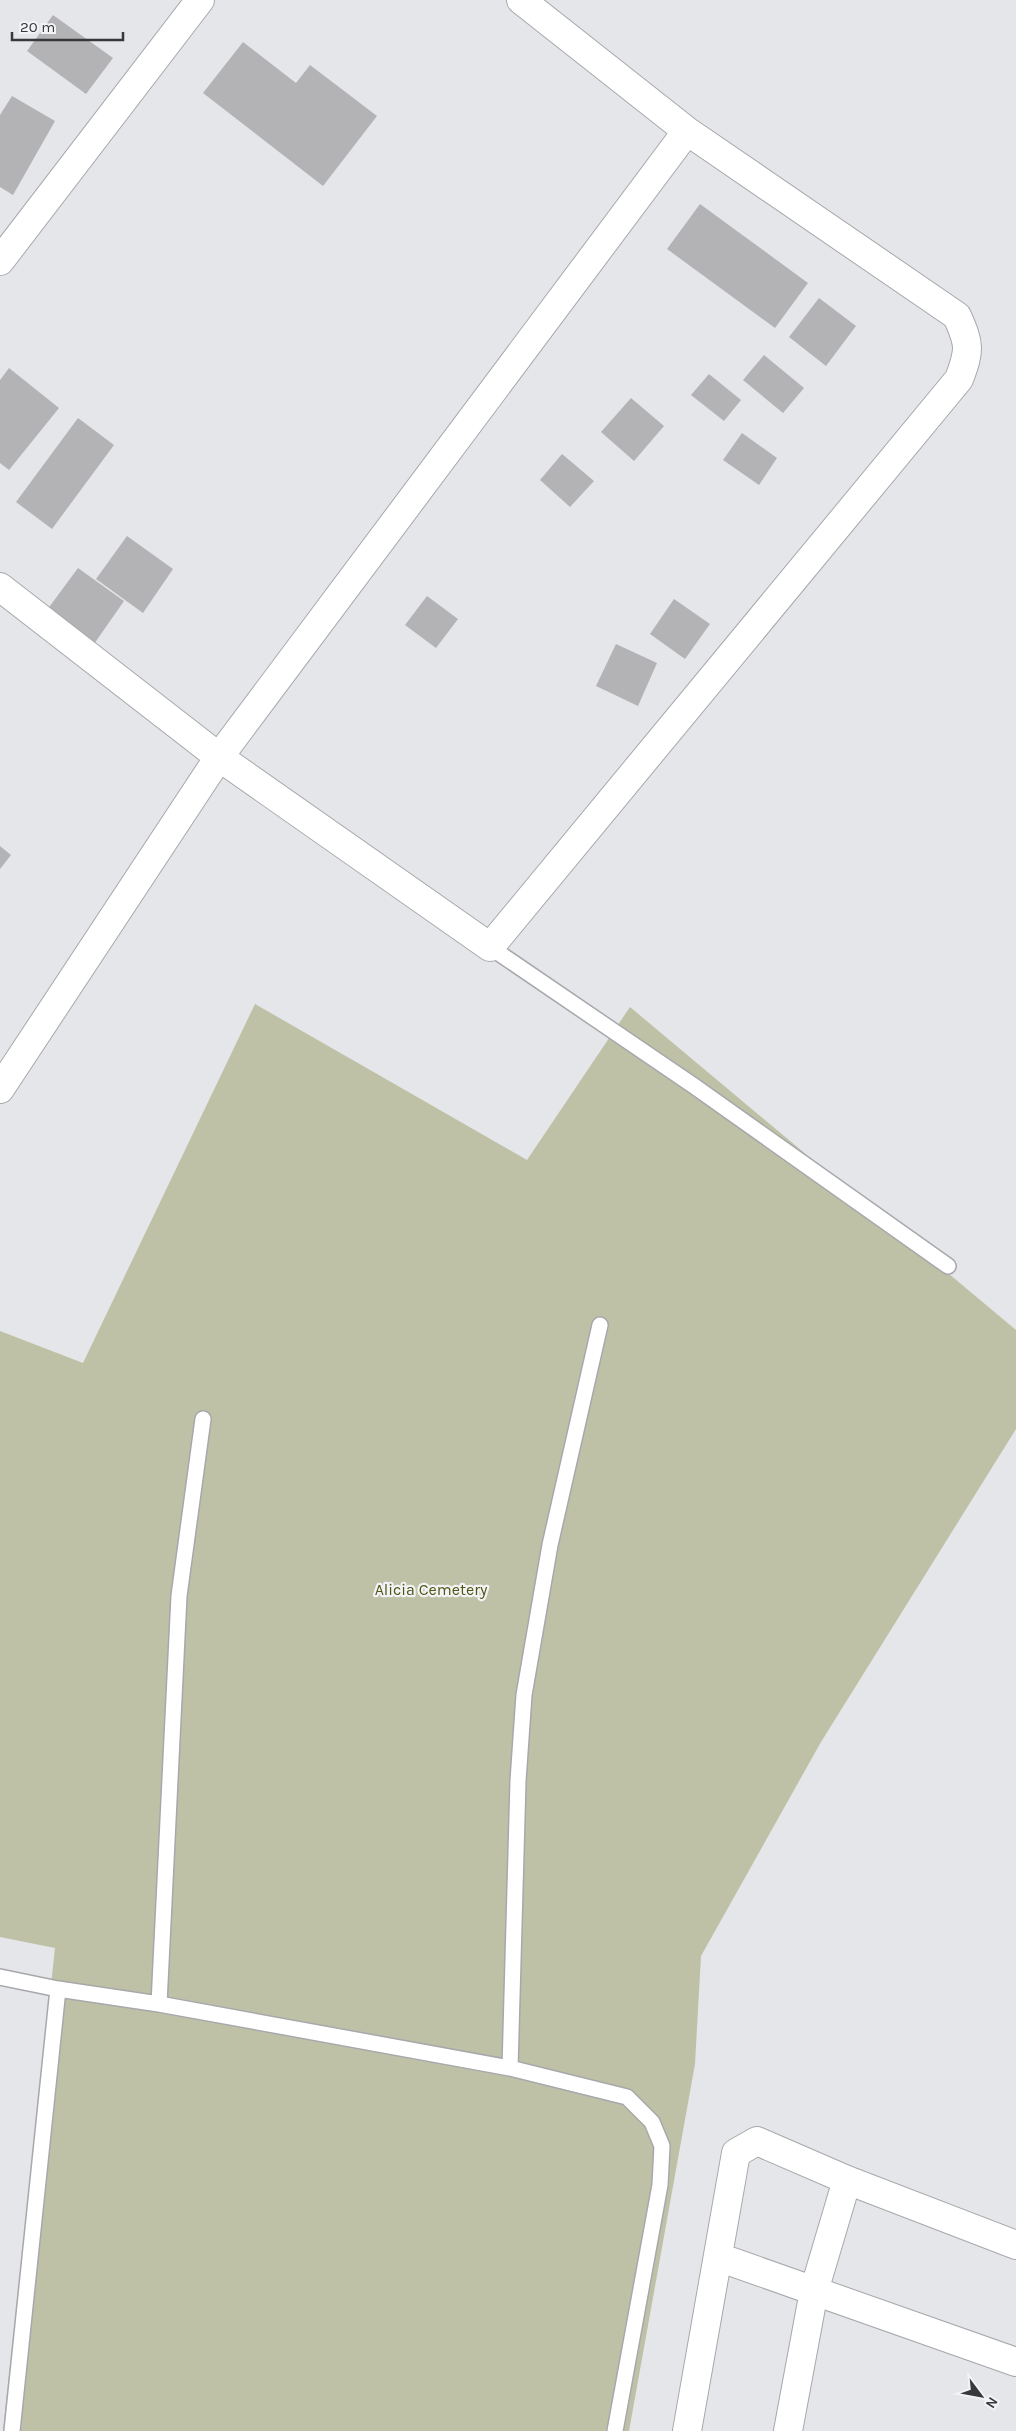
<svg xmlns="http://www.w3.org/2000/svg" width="1016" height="2431" viewBox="0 0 1016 2431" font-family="Karla,sans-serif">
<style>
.green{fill:#bfc1a7}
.building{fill:#b3b3b6}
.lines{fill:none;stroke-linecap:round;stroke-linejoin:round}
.lane-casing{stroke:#a7a8ab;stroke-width:18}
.street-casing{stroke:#a7a8ab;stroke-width:30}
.lane{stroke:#fff;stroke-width:15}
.street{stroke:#fff;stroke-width:28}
.labels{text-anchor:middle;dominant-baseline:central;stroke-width:4.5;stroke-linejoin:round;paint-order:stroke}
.park-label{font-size:16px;fill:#535613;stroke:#f2f3f6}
</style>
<rect width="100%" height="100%" fill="#e4e6e9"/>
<path class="green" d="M255 1004 527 1160 630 1007 1016 1330V1429L821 1742 701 1956 695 2064 629 2431H3L55 1948 0 1937V1331L83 1363Z"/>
<path class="building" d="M53 15 113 58 86 94 27 51Z
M243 42 296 83 310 65 377 116 323 186 203 93Z
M12 96 55 121 13 195 0 187V115Z
M700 204 808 283 775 328 667 249Z
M819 298 856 326 826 366 789 337Z
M764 355 804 388 783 413 743 380Z
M9 368 59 408 9 470 0 463V380Z
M709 374 741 400 724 421 691 395Z
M631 398 664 426 634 461 601 432Z
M78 418 114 445 52 529 16 502Z
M742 433 777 458 759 485 723 460Z
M562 454 594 481 570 507 540 480Z
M127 536 173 569 143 613 96 579Z
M78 568 124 601 94 644 47 610Z
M427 596 458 619 436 648 405 625Z
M674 599 710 624 685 659 650 634Z
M616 644 657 663 638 706 596 686Z
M0 846 11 855 0 869Z"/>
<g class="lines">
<g class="lane-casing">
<path id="lane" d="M490 947 694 1086 948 1266
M0 1977 58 1989 159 2004 510 2068 627 2097 652 2122 662 2146 660 2185 615 2431
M159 2004 179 1596 203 1419
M510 2068 518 1781 524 1695 550 1545 600 1325
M12 2431 58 1989"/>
</g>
<g class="street-casing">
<path id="street" d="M0 261 200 0
M0 587 219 757 490 947 959 379C970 350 970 345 957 316L687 131 521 0
M0 1089 219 757 687 131
M718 2257 1016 2362
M687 2431 736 2153 757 2141 847 2180 1016 2245
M788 2431 814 2291 847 2180"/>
</g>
<use href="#lane" class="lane"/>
<use href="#street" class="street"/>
</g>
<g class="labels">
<g class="park-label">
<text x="431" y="1589">Alicia Cemetery</text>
</g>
</g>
<g transform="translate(981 2396) rotate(122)" stroke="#f2f3f6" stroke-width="4" paint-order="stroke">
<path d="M0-4L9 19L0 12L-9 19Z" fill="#373839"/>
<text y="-8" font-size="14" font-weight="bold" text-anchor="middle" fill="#373839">N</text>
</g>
<path d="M12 32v8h111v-8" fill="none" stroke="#373839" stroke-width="2.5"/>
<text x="20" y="32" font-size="15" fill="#373839" stroke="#f2f3f6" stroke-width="4" paint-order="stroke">20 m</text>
</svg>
